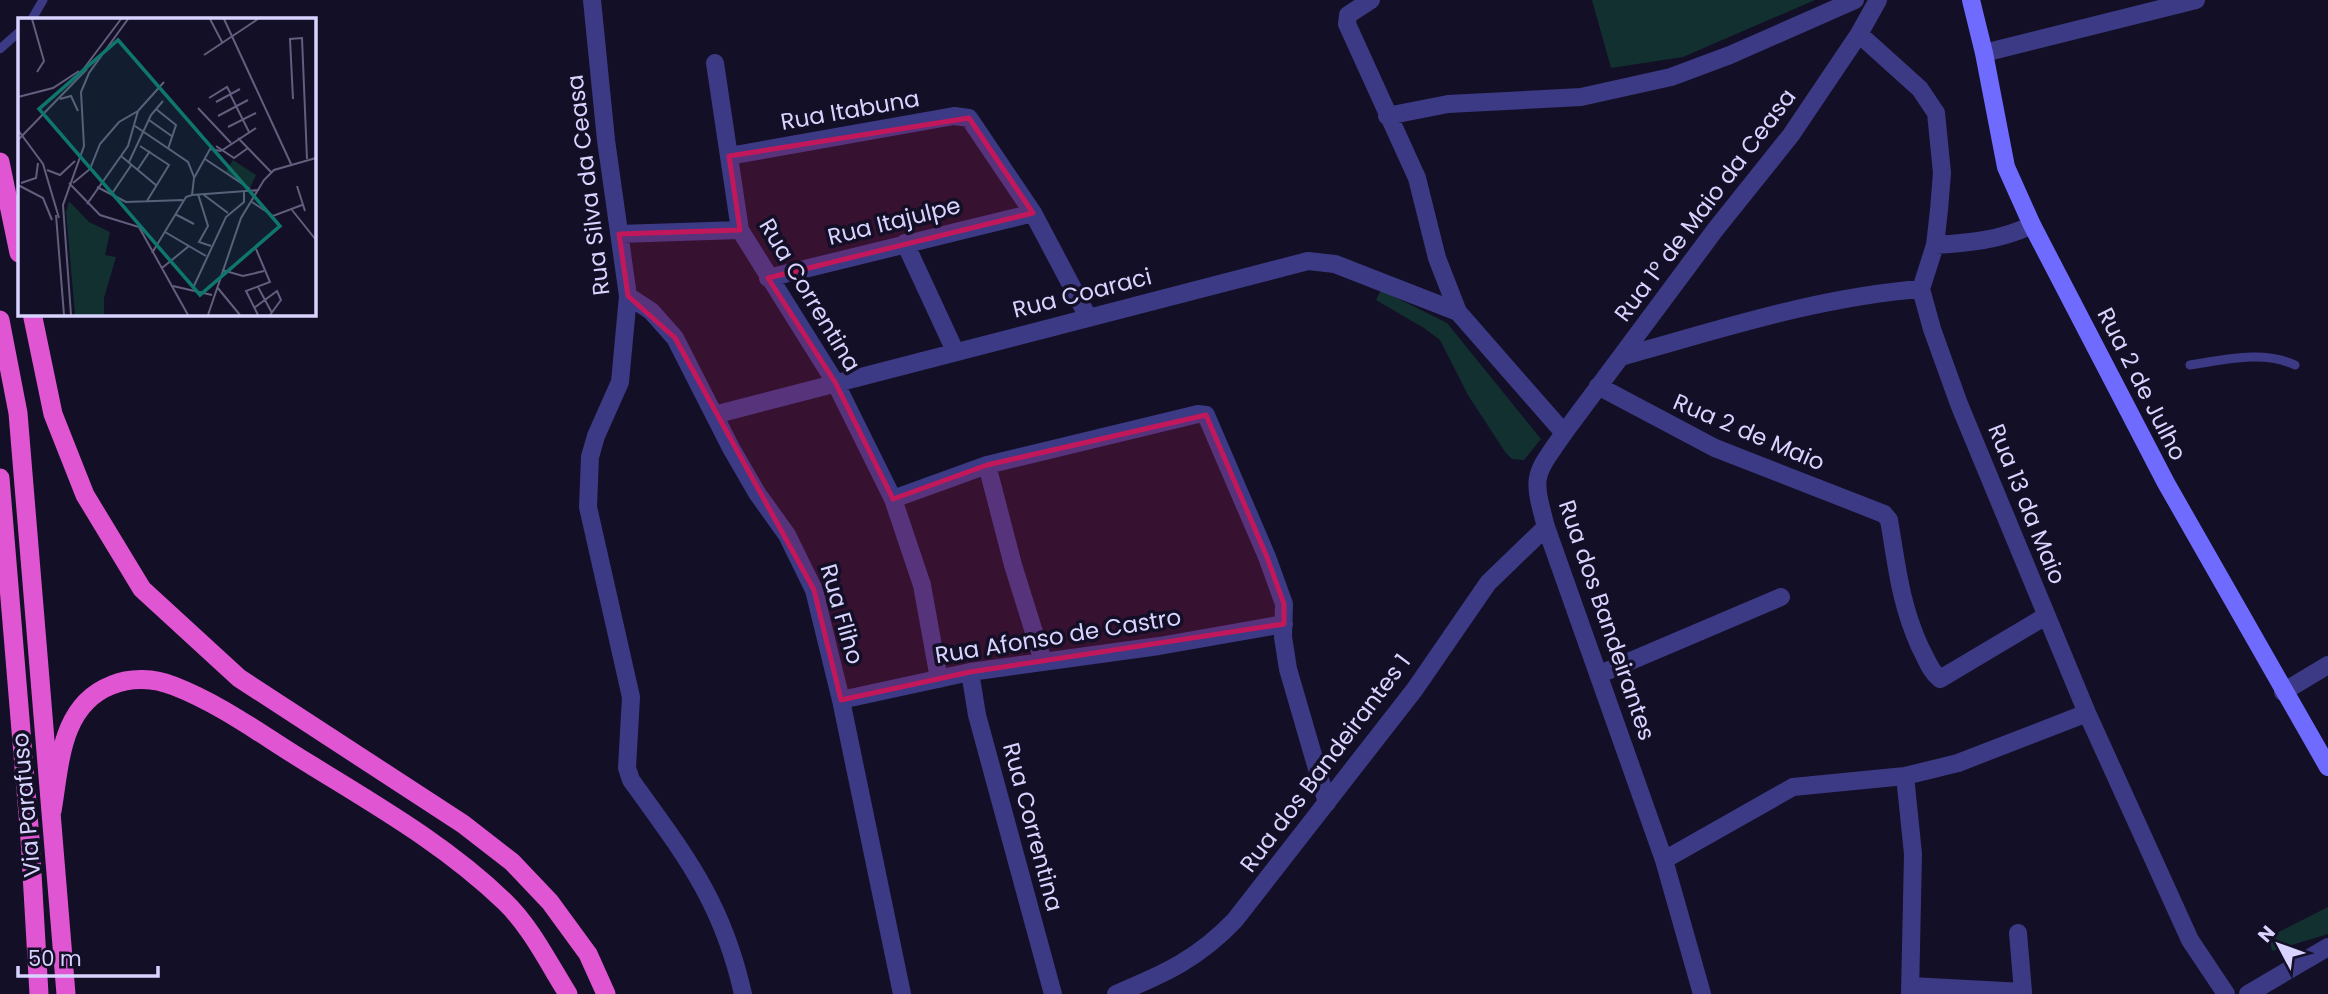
<svg xmlns="http://www.w3.org/2000/svg" width="2328" height="994" viewBox="0 0 2328 994" font-family="Poppins,sans-serif">
<style>
.green{fill:#12302f}
.lines{fill:none;stroke-linecap:round;stroke-linejoin:round}
.service{stroke:#3d3a85;stroke-width:9}
.minor{stroke:#3d3a85;stroke-width:18}
.secondary{stroke:#6f6bff;stroke-width:18}
.trunk{stroke:#e055d1;stroke-width:19}
.marked{fill:#c2185b;fill-opacity:0.2;stroke:#c2185b;stroke-width:5;stroke-linejoin:round}
.labels{text-anchor:middle;dominant-baseline:central;stroke-width:7;stroke-linejoin:round;paint-order:stroke}
.street-label{font-size:23px;fill:#d9d4ff;stroke:#130f26}
.inset-road{fill:none;stroke:#625e7d;stroke-width:2}
.view{fill:#0f766e;fill-opacity:0.15;stroke:#0f766e;stroke-width:3.5}
.inset-edge{fill:none;stroke:#d9d4ff;stroke-width:3.5}
</style>
<rect width="100%" height="100%" fill="#130f26"/>
<path class="green" d="M1592 0H1815L1683 57 1611 68Z
M1381 290 1447 323 1541 439 1524 460 1512 459 1505 452 1468 395 1440 340 1424 328 1376 300Z
M2328 907V934L2272 951 2269 937Z"/>
<g class="lines">
<path class="service" d="M32 19 43 0
M0 49 19 32
M2190 365C2224 360 2263 350 2295 365"/>
<path class="minor" d="M592 0 606 140 628 296 620 382 596 436 590 457 588 507 631 697 627 768 631 780C685 855 722 901 743 994
M1371 0 1348 15 1347 24 1417 178 1437 258 1458 312 1564 433C1533 477 1532 475 1546 527L1664 860 1702 994
M1859 34 1920 89 1936 113 1942 173 1939 210 1935 245 1921 289 1932 329 1959 404 2087 713 2190 940 2226 994
M1984 53 2196 0
M715 63 740 230 835 382 893 499 922 585 939 679
M1387 116 1448 104 1581 97 1671 77 1730 55 1855 0
M729 156 954 116 969 118 1033 213 1088 317
M619 234 740 230
M905 243 955 351
M1935 245C1969 243 2001 240 2032 225
M768 278 1033 213
M628 296 651 311 675 338 731 448 757 493 787 535 814 590 841 700 902 994
M1624 356C1722 329 1818 297 1921 289
M1598 386 1715 448 1884 514 1889 520C1897 566 1900 603 1920 647 1926 658 1930 671 1940 679L2046 616
M714 415 1308 261 1335 264 1458 312
M1564 433 1715 230 1791 135 1859 34 1878 0
M987 465 1013 565 1043 661
M893 499 987 465 1198 414 1206 415 1267 557 1284 604 1283 637 1288 669 1327 803
M970 672 977 715 1053 994
M1600 674 1781 597
M2283 692 2328 665
M841 700 970 672 1159 646 1284 624
M1905 776 1913 854 1910 994
M1664 860 1793 787 1905 776 1958 763 2087 713
M1911 986 2023 992 2018 933
M1116 994C1164 974 1198 959 1235 920L1415 689 1488 583 1546 527
M2248 994 2328 947"/>
<path class="secondary" d="M1971 0 1984 53 2006 167 2032 225 2166 483 2328 767"/>
<path class="trunk" d="M0 162 19 253
M32 313 53 414 85 495 142 589 239 678 463 824 512 862 550 902 588 954 606 994
M0 320 18 413 66 994
M0 478 30 839 39 994
M52 811C60 765 60 705 112 685 131 677 154 678 174 686 223 705 266 738 311 765 379 807 447 846 505 902 531 927 549 964 568 994"/>
</g>
<path class="marked" d="M969 118 1033 213 768 278 835 382 893 499 987 465 1206 415 1267 557 1284 604V624L970 672 841 700 814 590 675 338 628 296 619 234 740 230 729 156Z"/>
<g class="labels">
<g class="street-label">
<text transform="translate(850 110) rotate(-10)">Rua Itabuna</text>
<text transform="translate(588 185) rotate(-97)">Rua Silva da Ceasa</text>
<text transform="translate(1705 205) rotate(-53)">Rua 1º de Maio da Ceasa</text>
<text transform="translate(894 221) rotate(-14)">Rua Itajulpe</text>
<text transform="translate(1082 293) rotate(-14)">Rua Coaraci</text>
<text transform="translate(810 295) rotate(59)">Rua Correntina</text>
<text transform="translate(2142 384) rotate(63)">Rua 2 de Julho</text>
<text transform="translate(1749 432) rotate(23)">Rua 2 de Maio</text>
<text transform="translate(2027 504) rotate(68)">Rua 13 da Maio</text>
<text transform="translate(842 614) rotate(74)">Rua Fliho</text>
<text transform="translate(1607 620) rotate(71)">Rua dos Bandeirantes</text>
<text transform="translate(1058 636) rotate(-9)">Rua Afonso de Castro</text>
<text transform="translate(1325 763) rotate(-53)">Rua dos Bandeirantes 1</text>
<text transform="translate(26 805) rotate(-95)">Via Parafuso</text>
<text transform="translate(1033 827) rotate(75)">Rua Correntina</text>
</g>
</g>
<g transform="translate(18 18)">
<rect width="298" height="298" fill="#130f26"/>
<path d="M215 142 238 157 232 170 207 155ZM51 183 71 204 92 214 87 237 98 239 86 280V297H57L48 194Z" fill="#12302f"/>
<path class="inset-road" d="M14 1 26 43 19 54M192 1 204 24M206 1 273 146M186 37 240 1M64 53 103 1M212 76 231 114M0 79 35 70 61 53M191 80 209 69 213 76M42 81 53 78 60 93M275 81 272 21 284 20 289 141M198 84 222 71M180 90 213 125M138 91 158 107 150 131M200 98 230 82M131 102 155 119M117 108 170 144 176 159M210 109 238 95M0 112 25 146 41 200M220 120 253 154M0 122 69 51M122 128 151 147 129 183M198 128 216 140 230 130M203 133 238 110M103 138 139 168M187 141 232 171M111 144 133 97 145 83M120 151 132 133M29 152 42 157 57 143M3 165 18 160 20 145M51 165 82 197 121 209 170 297M55 165 72 151 82 126 101 104 120 93 146 64M0 167 25 180 34 202M279 168 287 193M79 169 108 184 165 182M180 176 190 208 181 224 193 228M93 177 114 146M174 177 241 172M186 177 210 195M234 184 255 198 284 187M69 186 110 128 120 93M274 192 298 222M157 196 176 206M38 197 46 297M147 214 188 238M238 231 252 264 228 273 240 297M134 235 168 179 174 177 176 160 192 131 203 133M144 250 171 228M204 252 225 258 246 253M155 268 194 277M199 269 222 297M240 269 254 295M175 270 208 199 226 184V173M236 290 259 273 263 282 252 297M53 297 45 187 66 128 63 74 71 55 110 1M190 297 223 200 246 162 256 152 298 140"/>
<path class="view" d="M100 22 262 208 182 277 21 91Z"/>
<rect width="298" height="298" class="inset-edge"/>
</g>
<g transform="translate(2279 945) rotate(311)" stroke="#130f26" stroke-width="5" paint-order="stroke">
<path d="M0-5L12 26L0 18L-12 26Z" fill="#d9d4ff"/>
<text y="-10" font-size="19" font-weight="bold" text-anchor="middle" fill="#d9d4ff">N</text>
</g>
<path d="M18 966v10h140v-10" fill="none" stroke="#d9d4ff" stroke-width="3.5"/>
<text x="28" y="966" font-size="21" fill="#d9d4ff" stroke="#130f26" stroke-width="5" paint-order="stroke">50 m</text>
</svg>
